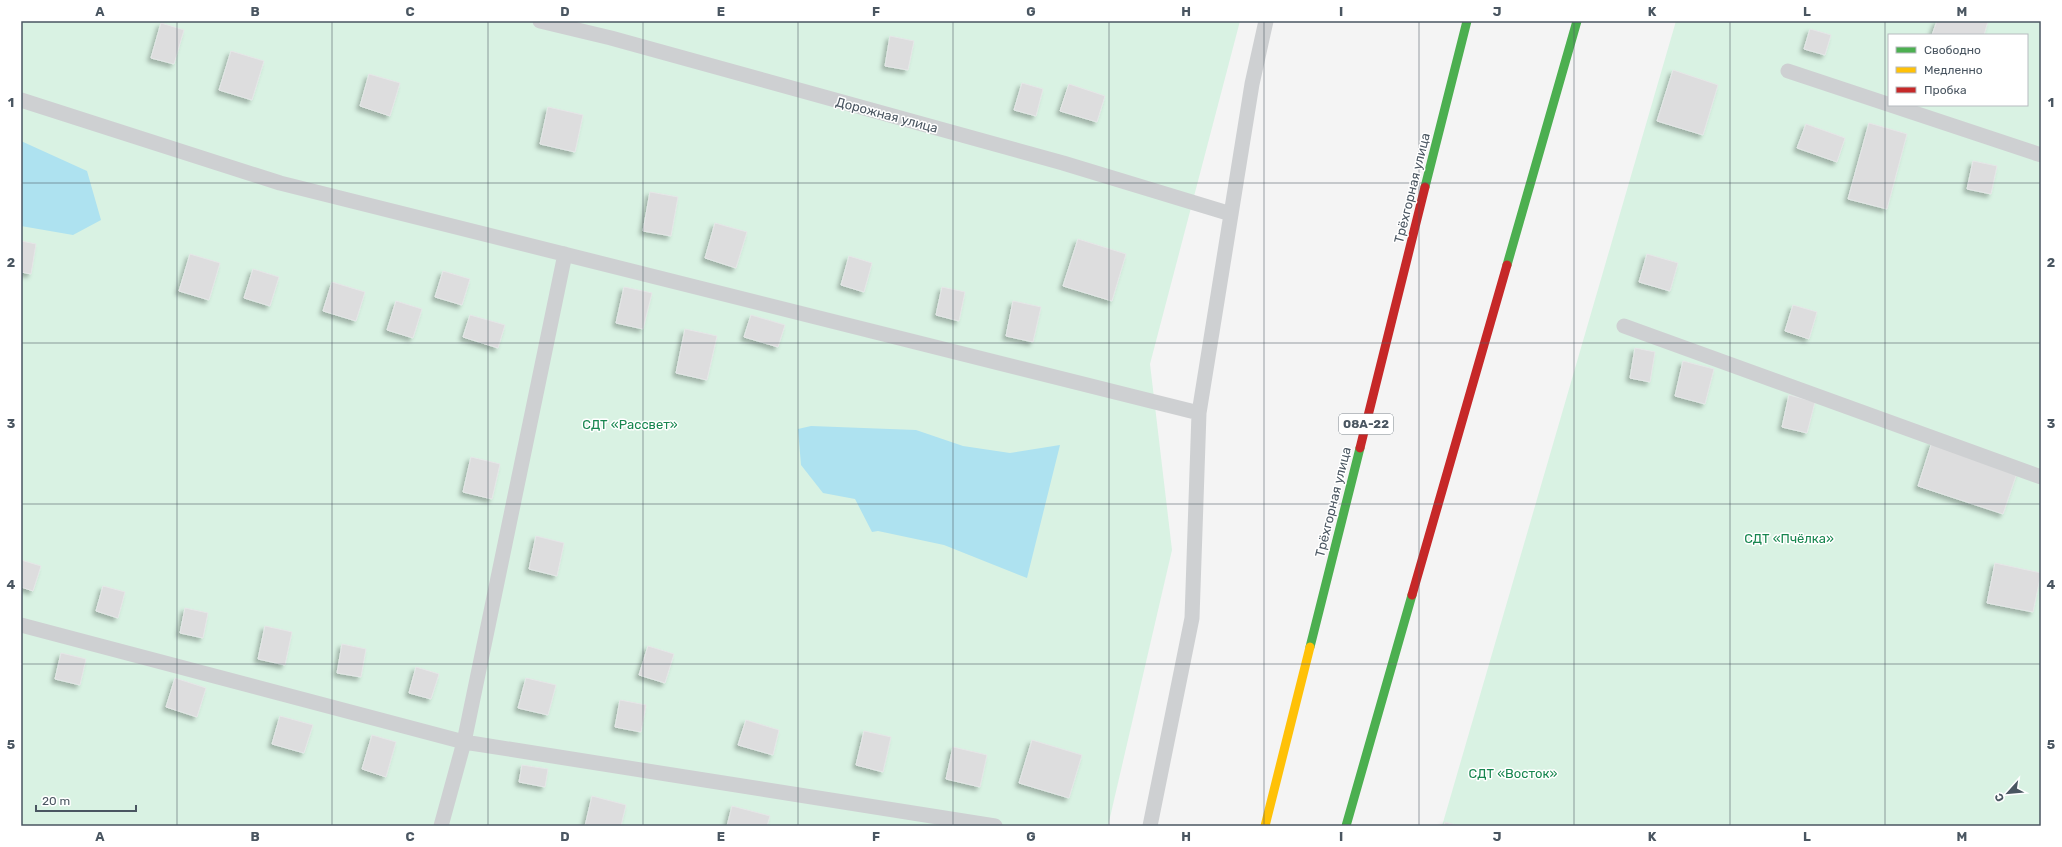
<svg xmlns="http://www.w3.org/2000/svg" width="2062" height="847" viewBox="0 0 2062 847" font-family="Rubik,sans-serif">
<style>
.green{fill:#d9f2e3;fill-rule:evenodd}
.water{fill:#aee2f0}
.building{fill:#ddddde;stroke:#e5e6e7;filter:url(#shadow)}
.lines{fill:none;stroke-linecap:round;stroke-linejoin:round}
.lane{stroke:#ced0d2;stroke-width:15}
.fast{stroke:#4caf50;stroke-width:9}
.slow{stroke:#ffc107;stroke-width:9}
.jam{stroke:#c62828;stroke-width:9}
.grid{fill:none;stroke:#4a5661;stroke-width:1;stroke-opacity:0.55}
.labels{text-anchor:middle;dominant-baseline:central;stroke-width:3;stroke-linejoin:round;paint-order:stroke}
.shield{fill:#fff;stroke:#808990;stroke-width:1}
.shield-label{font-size:12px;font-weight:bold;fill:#4a5661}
.street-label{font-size:13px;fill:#4a5661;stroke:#fff}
.park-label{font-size:13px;fill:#17864f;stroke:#fff}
.neatline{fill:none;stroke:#4a5661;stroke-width:1.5}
.grid-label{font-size:13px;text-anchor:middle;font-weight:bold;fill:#4a5661}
</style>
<defs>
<filter id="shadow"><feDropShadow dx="-3.5" dy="3.5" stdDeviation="2" flood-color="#0004"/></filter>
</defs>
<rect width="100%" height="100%" fill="#f4f4f4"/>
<path class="green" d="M21 21H1240L1150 364 1172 550 1108 826H21Z
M1676 21H2041V826H1442ZM1889 35H2027V105H1889Z"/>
<path class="water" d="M21 141 87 171 101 220 73 235 21 226Z
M811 426 916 430 963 446 1010 453 1060 445 1027 578 944 545 878 531 872 532 855 499 823 493 801 465 798 429Z"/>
<path class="building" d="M1937 21H1988L1984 35H1932Z
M161 23 184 30 174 64 151 58Z
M1810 29 1831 35 1825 55 1804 49Z
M890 36 914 41 908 70 885 66Z
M231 51 264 61 252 100 219 90Z
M1673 70 1718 85 1703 135 1657 121Z
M369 74 400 83 390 116 360 106Z
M1022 83 1043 89 1036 116 1014 110Z
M1069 84 1105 96 1097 122 1060 111Z
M548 107 583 115 575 152 540 144Z
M1869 123 1907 134 1887 209 1848 199Z
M1806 124 1845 138 1837 162 1797 148Z
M1973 161 1997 166 1991 194 1967 189Z
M650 192 678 197 671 236 643 231Z
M715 223 747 232 736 268 705 258Z
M1078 239 1126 254 1112 301 1063 286Z
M21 241 36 244 31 274 21 272Z
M190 254 220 263 209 300 179 291Z
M1647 254 1678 263 1670 291 1639 282Z
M849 256 872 263 864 292 841 285Z
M253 269 279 277 270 306 244 298Z
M443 271 470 279 462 305 435 297Z
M332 282 365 292 356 321 323 311Z
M624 287 652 293 643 329 616 323Z
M942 287 965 292 959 321 936 315Z
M396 301 422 309 413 338 387 330Z
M1013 301 1041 307 1033 342 1006 336Z
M1793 305 1817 312 1809 339 1785 331Z
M470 315 505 325 498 348 463 337Z
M751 315 785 325 778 347 744 337Z
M685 329 717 336 707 380 676 373Z
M1635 348 1655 352 1650 382 1630 378Z
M1683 361 1714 369 1705 404 1675 396Z
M1789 395 1815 402 1807 433 1782 427Z
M1932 442 2018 470 2003 514 1918 486Z
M471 457 500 464 492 499 463 492Z
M536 536 564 543 557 576 529 569Z
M21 560 41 566 33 591 21 587Z
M1995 563 2041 573 2033 612 1987 603Z
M103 586 125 592 118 618 96 611Z
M185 608 208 613 203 638 180 633Z
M265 626 292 632 285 665 258 659Z
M342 644 366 649 361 677 337 673Z
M648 646 674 654 665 683 639 675Z
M61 653 86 659 80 685 55 679Z
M416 667 439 674 431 699 409 693Z
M175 678 206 688 197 717 166 707Z
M526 678 556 685 548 715 518 708Z
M620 700 646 705 641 732 615 727Z
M280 716 313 725 304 753 272 744Z
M746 720 779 730 773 755 738 745Z
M864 731 891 737 883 772 856 765Z
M372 735 396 742 386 777 362 769Z
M1032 740 1082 755 1069 798 1019 783Z
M953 747 987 755 980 787 946 779Z
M522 765 548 769 545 787 519 782Z
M592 796 626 805 621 826H585Z
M732 806 770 816 767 826H727Z
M1445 822 1459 826H1444Z"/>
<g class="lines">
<path class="lane" d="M540 21 611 38 1063 163 1231 214
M1788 71 2041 155
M21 100 280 183 1199 413
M1624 326 2041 477
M21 625 464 742 995 826
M441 826 464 742 565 254
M1150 826 1192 618 1199 413 1252 84 1266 21"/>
<path class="fast" d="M1425 187 1467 21
M1507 265 1577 21
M1310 647 1360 448
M1346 826 1412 595"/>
<path class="slow" d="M1265 826 1310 647"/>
<path class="jam" d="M1360 448 1425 187
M1412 595 1507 265"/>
</g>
<path class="grid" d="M177 21V826M332 21V826M488 21V826M643 21V826M798 21V826M953 21V826M1109 21V826M1264 21V826M1419 21V826M1574 21V826M1730 21V826M1885 21V826M21 183H2041M21 343H2041M21 504H2041M21 664H2041"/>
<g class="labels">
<rect class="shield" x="1339" y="414" width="54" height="20" rx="3"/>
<g class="shield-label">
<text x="1366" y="424">08А-22</text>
</g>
<g class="street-label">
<text transform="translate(887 115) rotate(15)">Дорожная улица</text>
<text transform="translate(1412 188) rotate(-76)">Трёхгорная улица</text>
<text transform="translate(1333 502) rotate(-76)">Трёхгорная улица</text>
</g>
<g class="park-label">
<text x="630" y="424">СДТ «Рассвет»</text>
<text x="1789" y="538">СДТ «Пчёлка»</text>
<text x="1513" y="773">СДТ «Восток»</text>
</g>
</g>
<rect width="2062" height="847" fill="none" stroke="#ffffff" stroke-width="44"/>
<rect x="1888" y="34" width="140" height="72" fill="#ffffff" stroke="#b7bbc0"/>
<rect x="1896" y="47" width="20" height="6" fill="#4caf50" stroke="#b7bbc0"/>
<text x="1924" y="54" font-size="12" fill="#4a5661">Свободно</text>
<rect x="1896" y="67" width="20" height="6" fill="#ffc107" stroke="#b7bbc0"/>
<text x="1924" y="74" font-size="12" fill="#4a5661">Медленно</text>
<rect x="1896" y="87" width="20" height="6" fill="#c62828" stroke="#b7bbc0"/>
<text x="1924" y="94" font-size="12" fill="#4a5661">Пробка</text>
<g transform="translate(2008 793) rotate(243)" stroke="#ffffff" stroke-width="3" paint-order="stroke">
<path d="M0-3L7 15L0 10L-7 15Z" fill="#4a5661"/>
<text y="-6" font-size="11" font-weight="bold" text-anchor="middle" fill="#4a5661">С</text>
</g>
<path d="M36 805v6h100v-6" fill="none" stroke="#4a5661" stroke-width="2"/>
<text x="42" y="805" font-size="12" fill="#4a5661" stroke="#ffffff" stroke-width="3" paint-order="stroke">20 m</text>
<rect x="22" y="22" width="2018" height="803" class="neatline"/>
<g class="grid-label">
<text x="100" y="16">A</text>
<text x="255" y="16">B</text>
<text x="410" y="16">C</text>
<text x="565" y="16">D</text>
<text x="721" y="16">E</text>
<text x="876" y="16">F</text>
<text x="1031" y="16">G</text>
<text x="1186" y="16">H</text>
<text x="1341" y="16">I</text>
<text x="1497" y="16">J</text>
<text x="1652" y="16">K</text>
<text x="1807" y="16">L</text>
<text x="1962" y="16">M</text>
<text x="11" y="107">1</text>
<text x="2051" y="107">1</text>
<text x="11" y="267">2</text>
<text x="2051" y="267">2</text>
<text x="11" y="428">3</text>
<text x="2051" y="428">3</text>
<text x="11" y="589">4</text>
<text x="2051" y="589">4</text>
<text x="11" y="749">5</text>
<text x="2051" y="749">5</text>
<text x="100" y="841">A</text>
<text x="255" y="841">B</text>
<text x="410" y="841">C</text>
<text x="565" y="841">D</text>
<text x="721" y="841">E</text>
<text x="876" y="841">F</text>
<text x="1031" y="841">G</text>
<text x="1186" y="841">H</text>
<text x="1341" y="841">I</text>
<text x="1497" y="841">J</text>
<text x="1652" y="841">K</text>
<text x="1807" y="841">L</text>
<text x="1962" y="841">M</text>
</g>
</svg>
